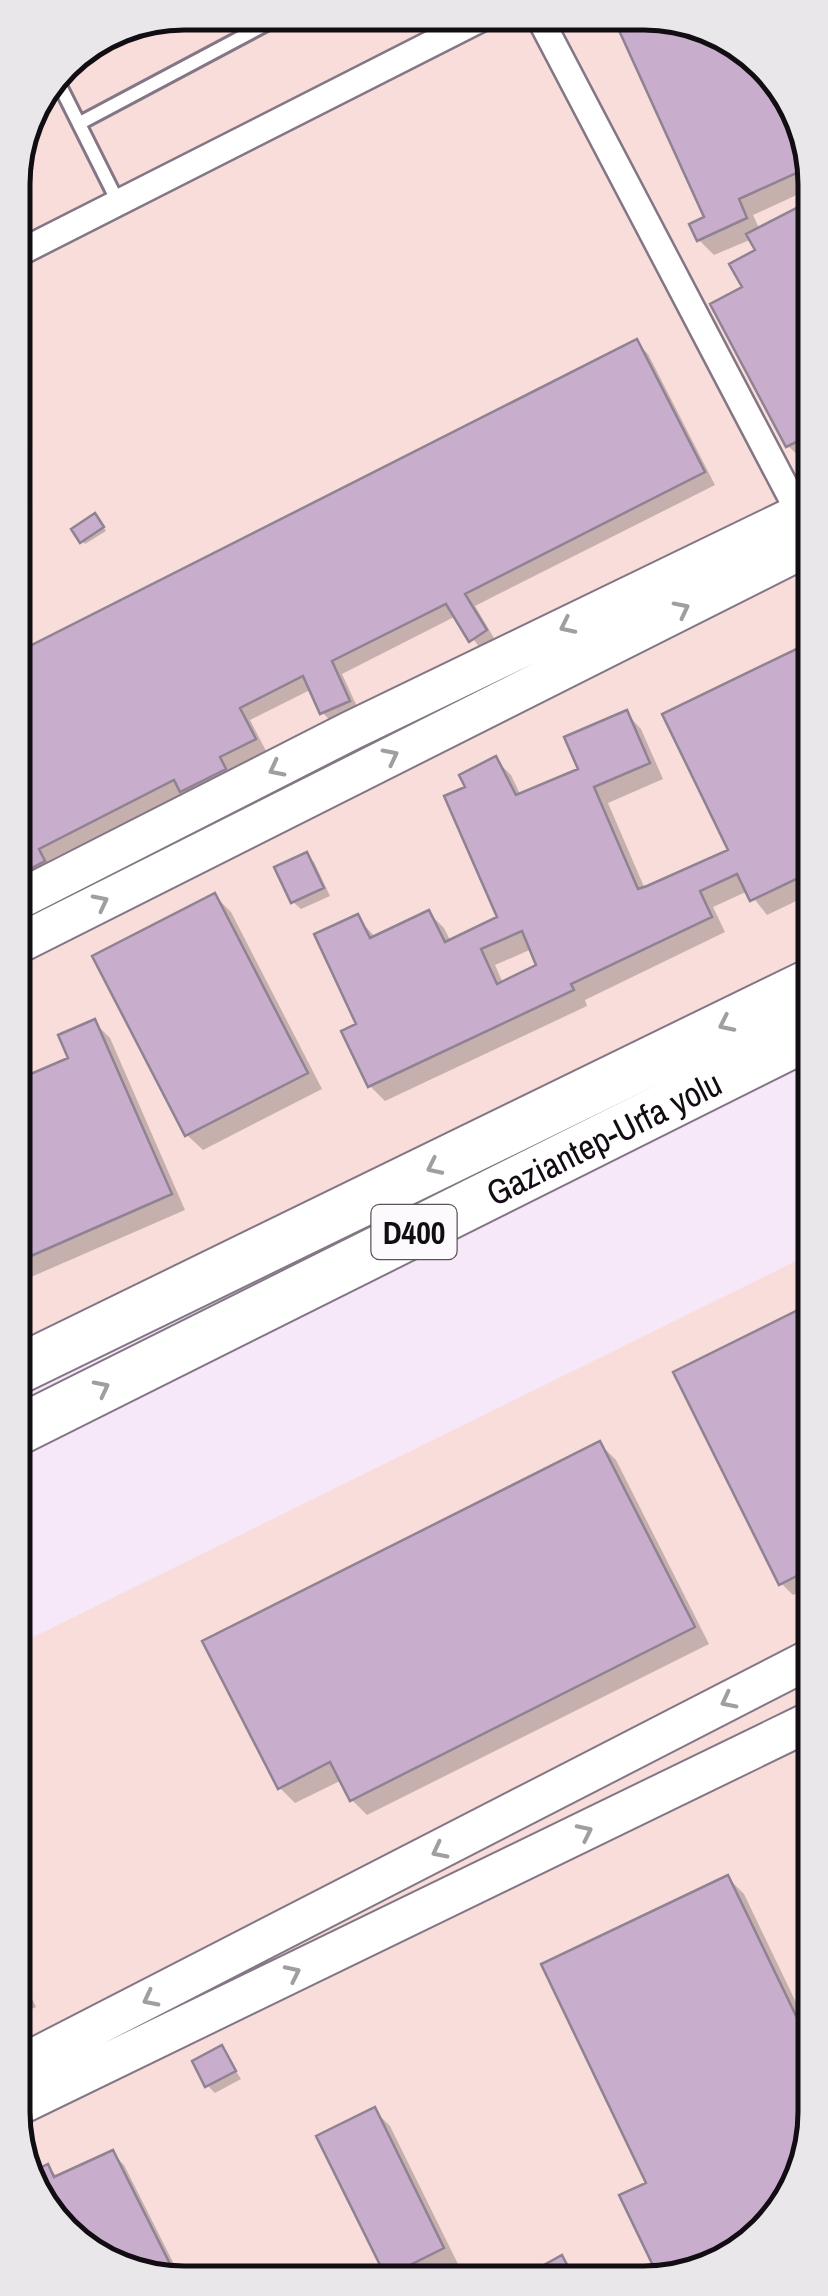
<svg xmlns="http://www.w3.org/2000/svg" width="828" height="2296" viewBox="0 0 828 2296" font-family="'Archivo Narrow',sans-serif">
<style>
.industrial{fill:#f8ddda}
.shadow{fill:#0003;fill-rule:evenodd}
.building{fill:#c9adcd;stroke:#8f8292;stroke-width:2.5;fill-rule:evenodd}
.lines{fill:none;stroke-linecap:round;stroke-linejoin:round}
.lane-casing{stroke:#837685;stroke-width:18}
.street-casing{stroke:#837685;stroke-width:30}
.secondary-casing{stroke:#837685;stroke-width:42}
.highway-casing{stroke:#837685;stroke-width:52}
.lane{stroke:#fff;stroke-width:12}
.street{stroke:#fff;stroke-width:25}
.secondary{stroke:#fff;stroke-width:38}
.highway{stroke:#fff;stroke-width:48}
.oneway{stroke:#a09ea0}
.labels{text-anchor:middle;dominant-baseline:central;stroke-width:8;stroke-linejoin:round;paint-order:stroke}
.shield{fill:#fdfafd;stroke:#585458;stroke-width:2.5}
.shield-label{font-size:32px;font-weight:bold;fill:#120d12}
.street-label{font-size:35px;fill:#120d12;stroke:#fdfafd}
.rim{fill:none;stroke:#120d12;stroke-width:5}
</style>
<rect width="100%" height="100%" fill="#f7e8f9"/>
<path class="industrial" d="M184 13 678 16 765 62 812 150 813 952 15 1362 13 172 30 107 70 55Z
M814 1252 815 2123 773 2225 678 2280H150L62 2233 16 2146 15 1646Z"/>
<path class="shadow" d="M619 16H678L765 62 812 150V188L753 215 760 230 812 202 813 455 803 460 788 446 745 288 758 251 752 239 714 255 699 240 707 219Z
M21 141 34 169 13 178V172Z
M636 342 648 354 715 485 475 606 497 643 483 652 456 616 342 674 360 713 334 725 323 713 312 689 250 720 266 751 230 769 236 781 194 803 184 793 48 861 55 873 14 895V657Z
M98 519 106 531 85 544 82 541Z
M813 644V893L767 915 748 891 713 907 725 932 585 1000 587 1006 385 1101 370 1086 357 917 376 938 429 913 444 928 451 942 500 918 468 788 495 759 511 775 521 796 581 770 626 713 641 729 663 779 608 803 645 889 732 851ZM532 949 539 966 503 983 495 965Z
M306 855 314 862 330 896 301 909 293 902Z
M215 896 231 912 322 1089 203 1150 187 1135Z
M94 1022 110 1038 185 1210 15 1284 14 1084 72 1059Z
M814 1305V1585L793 1595 781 1583Z
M600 1444 616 1460 709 1644 367 1815 352 1800 342 1780 295 1803 280 1788Z
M15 1791 23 1807 15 1810Z
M728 1878 744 1894 815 2042V2123L773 2225 678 2280H663L623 2197 650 2184Z
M16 1965 36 2007 16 2016Z
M221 2048 241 2079 215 2093 207 2085Z
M374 2110 390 2126 458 2264 425 2280H393L388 2275Z
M112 2153 124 2165 182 2280H150L62 2233 47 2167 58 2177Z"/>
<path class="building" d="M612 15 678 16 765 62 812 150V166L739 199 747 218 697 241 689 224 704 217Z
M812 200V403L802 409 813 434 786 447 710 304 742 287 729 264 755 250 746 234Z
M637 339 705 472 465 594 487 630 469 642 446 604 332 661 350 701 320 714 303 676 240 708 256 739 220 757 226 769 180 792 174 780 39 849 45 861 14 877V654Z
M95 513 104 527 80 543 71 529Z
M813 641V871L750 901 737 874 700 891 712 917 571 984 574 990 368 1087 341 1031 356 1024 314 934 358 914 370 938 429 910 445 942 497 917 444 796 465 787 459 775 496 756 516 795 578 769 564 737 627 710 650 763 594 787 638 889 647 886 728 850 662 714ZM522 931 536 965 497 984 481 949Z
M307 852 324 888 291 903 274 867Z
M215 893 308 1073 185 1136 92 956Z
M95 1019 172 1194 15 1263 14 1081 68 1058 58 1035Z
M814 1302V1567L779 1585 673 1372Z
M600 1441 695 1627 350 1801 330 1762 278 1789 202 1641Z
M728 1875 815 2055V2123L773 2225 678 2280H660L619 2195 646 2183 541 1964Z
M222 2045 236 2071 205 2087 192 2061Z
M375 2107 444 2248 386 2277 316 2136Z
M113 2150 178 2280H150L62 2233 30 2173 48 2164 54 2177Z
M562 2255 575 2280H517Z"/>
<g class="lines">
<g class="lane-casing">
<path id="lane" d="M55 76 118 202
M80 123 287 13"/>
</g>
<g class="street-casing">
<path id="street" d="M538 15 805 524
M13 256 488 15"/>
</g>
<g class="secondary-casing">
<path id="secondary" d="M14 902 350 731 813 507
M14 946 813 544
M16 2067 814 1657
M16 2107 815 1719"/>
</g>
<g class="highway-casing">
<g id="highway">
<path d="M15 1371 813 982"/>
<path id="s1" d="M15 1432 813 1033"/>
</g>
</g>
<use href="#lane" class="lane"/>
<use href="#street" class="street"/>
<use href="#secondary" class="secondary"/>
<use href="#highway" class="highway"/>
</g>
<defs><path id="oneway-chevron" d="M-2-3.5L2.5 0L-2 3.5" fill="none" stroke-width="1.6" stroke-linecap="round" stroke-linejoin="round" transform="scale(2.5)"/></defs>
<g class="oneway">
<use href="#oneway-chevron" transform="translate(682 609) rotate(-27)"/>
<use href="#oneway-chevron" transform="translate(567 626) rotate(154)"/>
<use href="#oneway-chevron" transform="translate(391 756) rotate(-27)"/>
<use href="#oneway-chevron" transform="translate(276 769) rotate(153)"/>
<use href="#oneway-chevron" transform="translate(101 902) rotate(-27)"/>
<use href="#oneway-chevron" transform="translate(726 1024) rotate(154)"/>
<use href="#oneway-chevron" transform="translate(434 1167) rotate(154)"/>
<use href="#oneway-chevron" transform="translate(102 1388) rotate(-27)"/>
<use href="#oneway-chevron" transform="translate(728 1701) rotate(153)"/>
<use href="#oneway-chevron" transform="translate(585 1832) rotate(-26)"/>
<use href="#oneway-chevron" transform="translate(439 1851) rotate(153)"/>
<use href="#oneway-chevron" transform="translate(293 1973) rotate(-26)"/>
<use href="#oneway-chevron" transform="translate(150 1999) rotate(153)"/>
</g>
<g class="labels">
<rect class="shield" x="371.5" y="1205" width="85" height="54" rx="8"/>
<g class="shield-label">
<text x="414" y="1232">D400</text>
</g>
<g class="street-label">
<text stroke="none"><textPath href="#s1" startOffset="658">Gaziantep-Urfa yolu</textPath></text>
</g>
</g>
<path d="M0 0H828V2296H0ZM184 30H644A154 154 0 0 1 798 184V2112A154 154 0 0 1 644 2266H184A154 154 0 0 1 30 2112V184A154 154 0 0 1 184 30Z" fill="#eae7ea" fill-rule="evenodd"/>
<path class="rim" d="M184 30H644A154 154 0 0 1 798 184V2112A154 154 0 0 1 644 2266H184A154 154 0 0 1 30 2112V184A154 154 0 0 1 184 30Z"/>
</svg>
